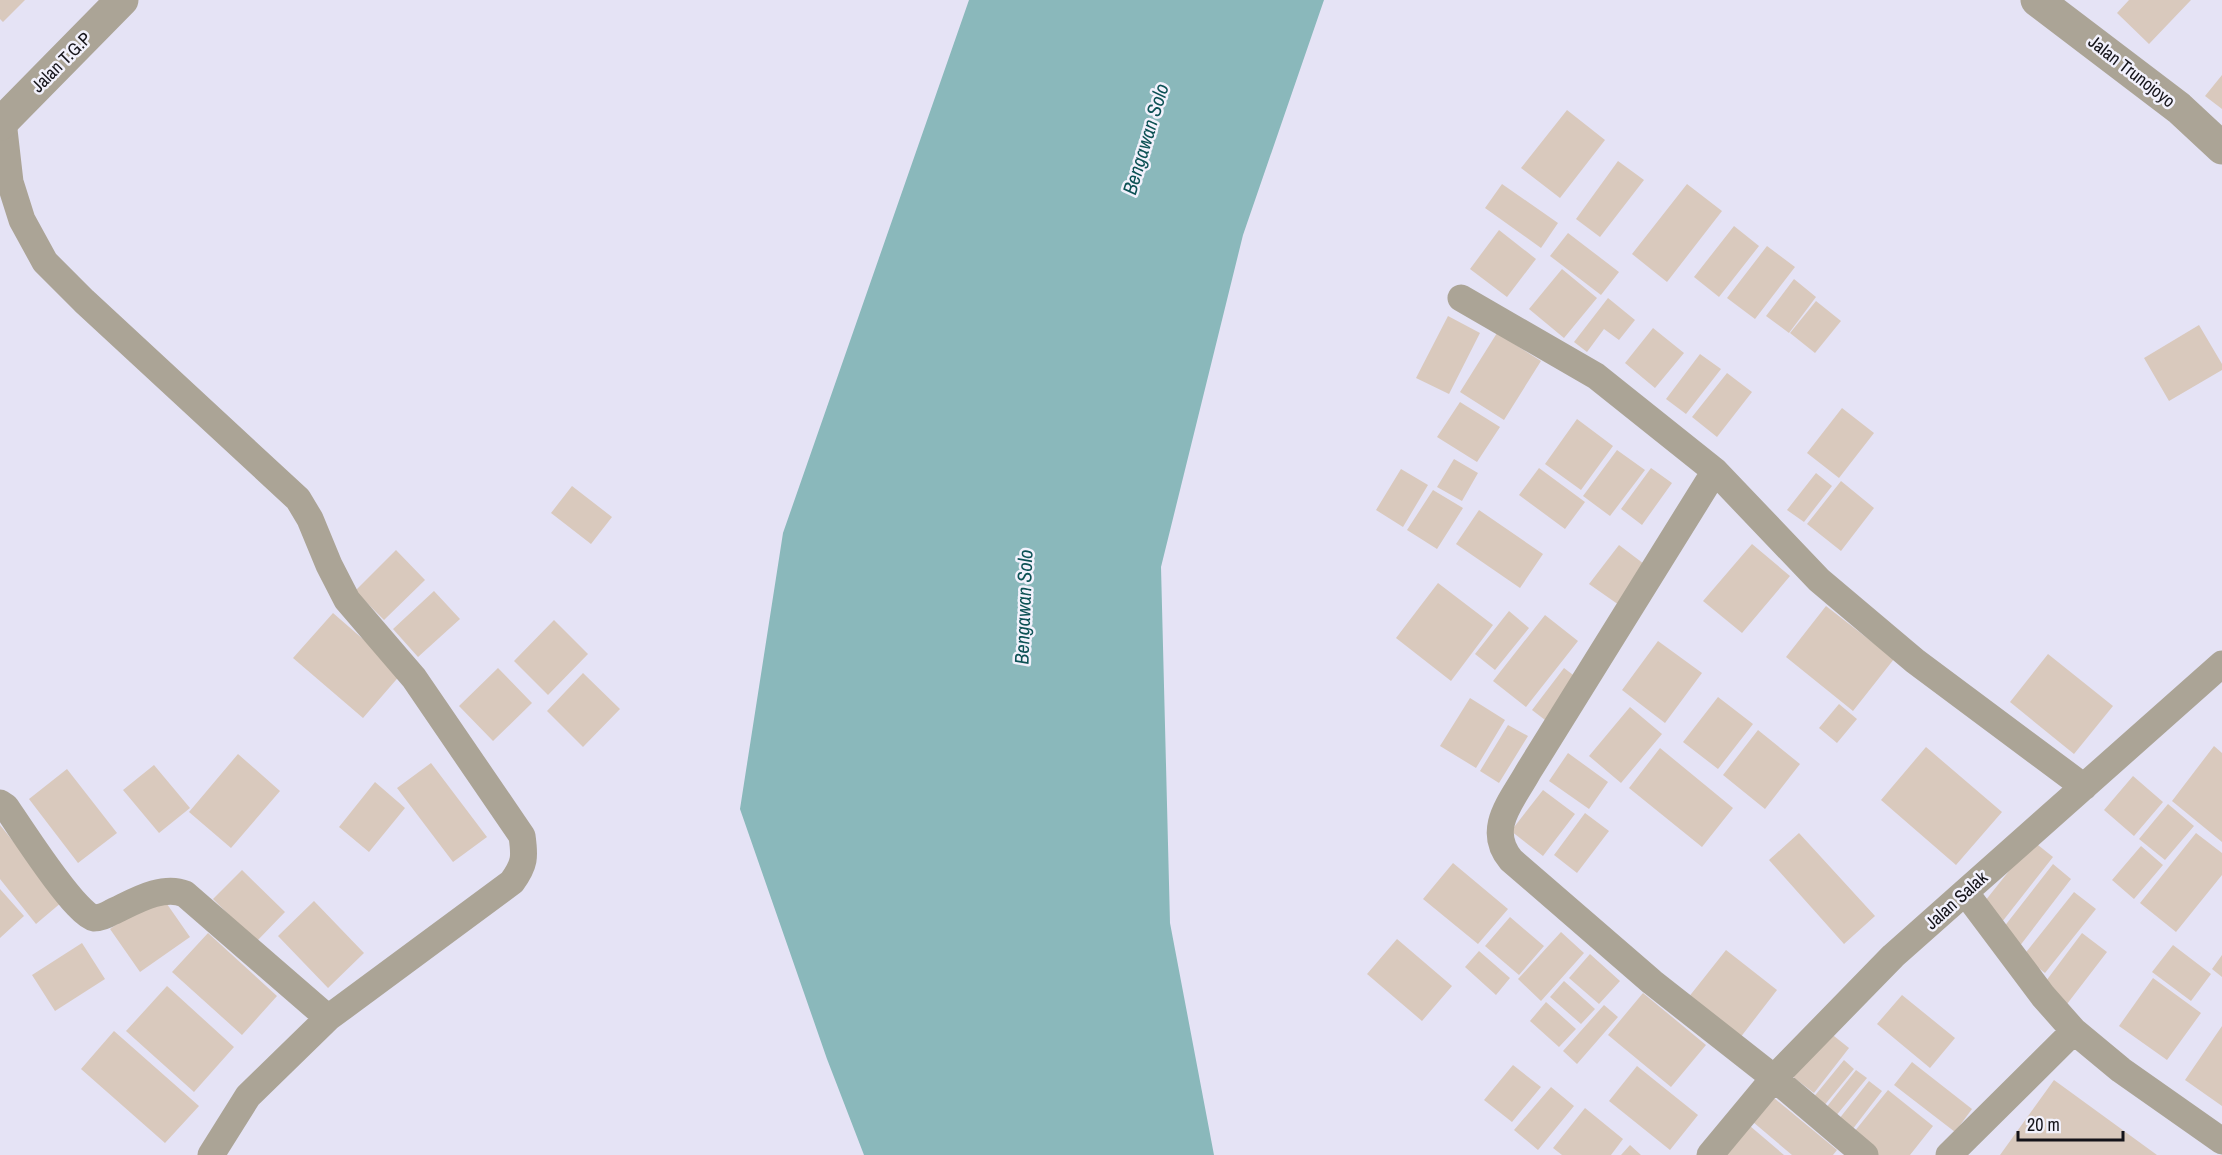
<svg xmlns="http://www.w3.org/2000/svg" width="2222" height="1155" viewBox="0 0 2222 1155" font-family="'Archivo Narrow',sans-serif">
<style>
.water{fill:#8ab8bb}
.building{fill:#d9c9bd}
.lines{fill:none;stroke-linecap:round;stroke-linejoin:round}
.minor{stroke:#aba496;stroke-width:27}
.tertiary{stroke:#aba496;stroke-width:33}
.labels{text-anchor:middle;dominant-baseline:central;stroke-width:5;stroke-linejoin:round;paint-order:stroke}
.street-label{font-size:18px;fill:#141319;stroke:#f2f1fc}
.water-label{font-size:20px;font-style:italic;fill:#0c5154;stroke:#f2f1fc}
</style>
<rect width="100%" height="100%" fill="#e5e3f5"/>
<path class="water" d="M969 0H1324L1243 235 1161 567 1170 923 1214 1155H864L827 1059 740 809 783 533Z"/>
<path class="building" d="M0 0H25L3 22 0 19Z
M2129 0H2191L2149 44 2117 13Z
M2222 75V109L2205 96Z
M1567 110 1605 140 1560 198 1521 168Z
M1618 161 1644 180 1600 237 1576 219Z
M1502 184 1558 223 1541 248 1485 208Z
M1687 184 1722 211 1667 282 1632 254Z
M1734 226 1759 246 1719 297 1694 277Z
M1499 230 1536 259 1507 297 1470 269Z
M1568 233 1619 272 1601 295 1550 256Z
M1767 246 1795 267 1755 319 1727 298Z
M1562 269 1597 298 1564 338 1529 309Z
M1794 279 1816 297 1789 333 1766 316Z
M1608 298 1635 320 1619 340 1604 329 1587 352 1574 342Z
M1816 301 1841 321 1815 353 1790 333Z
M1448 316 1480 333 1449 394 1416 378Z
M2199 325 2222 364V370L2169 401 2144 358Z
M1653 328 1684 353 1655 388 1625 363Z
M1497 333 1541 361 1504 420 1460 392Z
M1700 354 1721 369 1686 414 1666 399Z
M1727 373 1752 392 1717 437 1692 417Z
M1460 402 1500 427 1477 462 1437 437Z
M1842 408 1874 433 1839 478 1807 453Z
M1577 419 1613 446 1581 490 1545 464Z
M1617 450 1645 470 1610 516 1583 496Z
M1454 459 1478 473 1462 501 1437 487Z
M1539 468 1585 502 1565 529 1519 495Z
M1651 468 1672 483 1642 525 1621 509Z
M1401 469 1428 485 1403 527 1376 510Z
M1816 473 1832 486 1804 522 1787 510Z
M1841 481 1874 508 1841 551 1807 524Z
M572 486 612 517 591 544 551 513Z
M1433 490 1463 508 1437 549 1407 530Z
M1479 510 1543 554 1520 588 1456 544Z
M1752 544 1790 576 1742 633 1703 601Z
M1619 545 1648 567 1619 605 1589 584Z
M396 550 425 580 384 620 355 591Z
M1438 583 1493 625 1451 681 1396 638Z
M434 591 460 619 418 657 393 629Z
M1826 606 1894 659 1853 711 1786 657Z
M1509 611 1529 628 1495 670 1475 654Z
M333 613 402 673 363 718 293 658Z
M1545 615 1578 641 1526 707 1493 681Z
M554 620 588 654 548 695 514 661Z
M1658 641 1702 673 1665 723 1622 690Z
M2048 654 2113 706 2074 754 2010 702Z
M498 668 532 703 493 741 459 706Z
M1564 668 1581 681 1549 723 1532 710Z
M583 673 620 709 583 747 547 711Z
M1718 697 1753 724 1718 769 1683 742Z
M1470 698 1505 720 1476 768 1440 746Z
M1839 704 1857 719 1837 743 1819 728Z
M1630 707 1662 734 1621 783 1589 756Z
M1508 725 1528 736 1499 783 1480 771Z
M1758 730 1800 764 1765 809 1723 775Z
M2214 746 2222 753V842L2172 801Z
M1926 747 2002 812 1956 865 1881 800Z
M1660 748 1733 808 1702 847 1629 788Z
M1568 753 1608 782 1589 809 1549 781Z
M238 754 280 791 231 848 189 812Z
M431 763 487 837 453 862 397 788Z
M154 765 190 808 159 833 123 790Z
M67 769 117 833 78 863 29 799Z
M2133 776 2163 802 2134 836 2104 810Z
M375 782 405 808 369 852 339 827Z
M1543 790 1575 814 1543 856 1511 831Z
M2168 804 2194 826 2165 860 2139 839Z
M1585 813 1609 831 1577 873 1554 855Z
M0 825 62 902 36 924 0 879Z
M1799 833 1875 916 1844 944 1769 860Z
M2196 833 2222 853V875L2176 932 2140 903Z
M2033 841 2053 857 2002 922 1981 906Z
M2141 846 2163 865 2134 899 2112 880Z
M1453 863 1508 909 1478 944 1423 899Z
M2053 864 2071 879 2019 947 2000 932Z
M242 870 285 912 256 942 213 899Z
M0 889 24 916 0 938Z
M2074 892 2096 909 2045 973 2023 956Z
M160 894 190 937 140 972 110 929Z
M314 901 364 953 328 988 278 936Z
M1510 917 1544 946 1519 975 1485 946Z
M1561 932 1584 953 1541 1001 1518 979Z
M208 933 277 996 242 1035 172 972Z
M2082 933 2107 952 2067 1004 2043 985Z
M1397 939 1452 986 1422 1021 1367 974Z
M82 943 105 979 55 1011 32 975Z
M2173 945 2211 974 2191 1001 2152 972Z
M1726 950 1777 990 1740 1038 1688 998Z
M1479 951 1510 978 1496 995 1465 967Z
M1590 954 1620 981 1599 1004 1569 978Z
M2222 955V977L2212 969Z
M2153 978 2201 1013 2167 1060 2119 1026Z
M1564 981 1595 1009 1581 1024 1550 997Z
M167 986 234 1047 194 1092 126 1031Z
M1643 993 1706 1045 1671 1087 1608 1035Z
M1902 995 1955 1038 1930 1068 1877 1024Z
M1546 1002 1576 1029 1559 1047 1530 1021Z
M1604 1005 1618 1017 1577 1064 1563 1051Z
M2222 1026V1106L2185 1080Z
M114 1031 199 1106 165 1143 81 1069Z
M1829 1032 1849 1048 1814 1093 1793 1077Z
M1844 1060 1854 1069 1823 1107 1812 1099Z
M1912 1062 1972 1109 1955 1132 1894 1085Z
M1513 1065 1541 1087 1512 1122 1484 1100Z
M1637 1066 1698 1115 1670 1150 1609 1101Z
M1856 1070 1867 1078 1835 1117 1825 1109Z
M2054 1080 2157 1155H2000Z
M1869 1081 1882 1091 1852 1130 1839 1119Z
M1551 1087 1574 1106 1538 1150 1514 1130Z
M1888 1090 1933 1126 1910 1155H1873L1850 1137Z
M1774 1098 1837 1150 1833 1155H1792L1753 1122Z
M1585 1108 1623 1139 1611 1155H1562L1553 1148Z
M1750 1126 1784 1155H1725Z
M1630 1145 1641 1155H1621Z"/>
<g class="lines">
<path class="minor" d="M3 121 10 182 22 220 45 262 84 301 298 499 310 519 329 565 347 600 414 678 522 836C525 857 525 864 512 882L328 1018 248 1096 211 1155
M1461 298 1596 376 1715 471 1819 580 1915 661 2084 787
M1715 471 1528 772C1512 801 1485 829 1511 860L1652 982 1774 1078 1865 1155
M0 803 6 807C19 826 76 915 94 918 99 918 107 915 112 912 132 903 162 884 185 894L328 1018
M1965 892 2043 996 2074 1031 2121 1070 2222 1141
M1710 1155 1774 1078 1893 956 2222 664
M1949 1155 2074 1031"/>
<path class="tertiary" d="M2037 0 2179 108 2222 148
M0 124 122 0"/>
</g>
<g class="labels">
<g class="street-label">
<text transform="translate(61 62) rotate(-45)">Jalan T.G.P</text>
<text transform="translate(2132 71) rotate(38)">Jalan Trunojoyo</text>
<text transform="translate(1956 900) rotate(-42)">Jalan Salak</text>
</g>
<g class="water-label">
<text transform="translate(1145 139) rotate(-73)">Bengawan Solo</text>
<text transform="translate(1023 607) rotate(-88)">Bengawan Solo</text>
</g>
</g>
<path d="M2018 1131v9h105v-9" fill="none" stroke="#141319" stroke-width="3"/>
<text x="2027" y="1131" font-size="18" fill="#141319" stroke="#f2f1fc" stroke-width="4.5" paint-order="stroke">20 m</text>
</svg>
